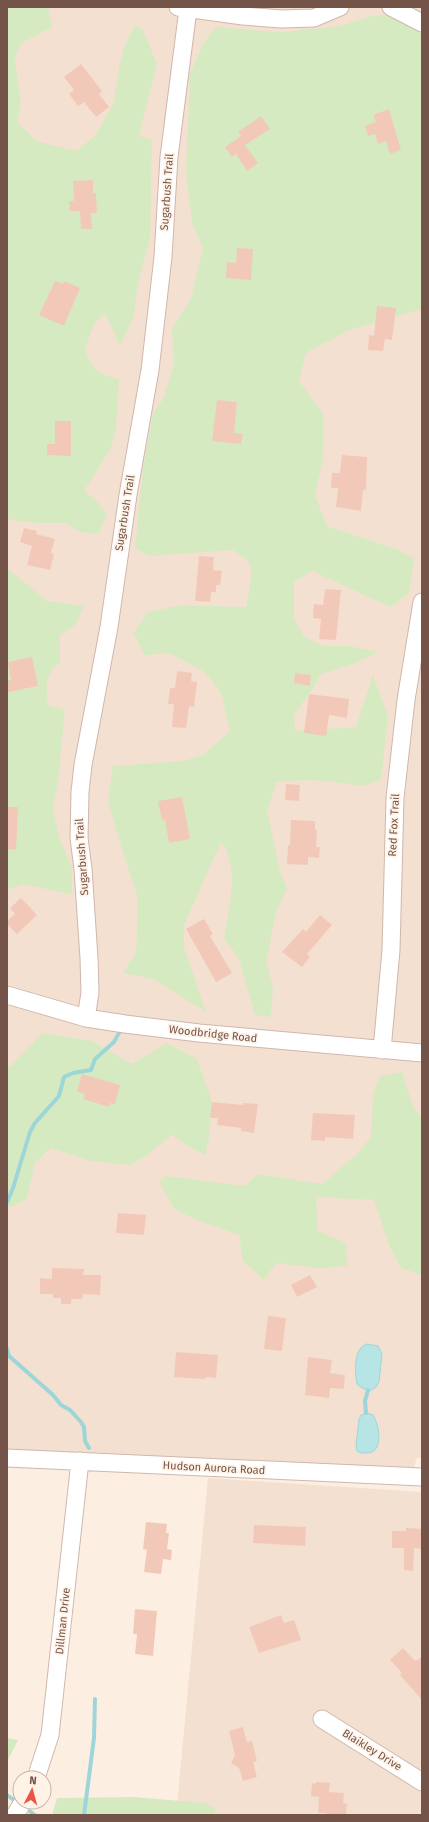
<svg xmlns="http://www.w3.org/2000/svg" width="429" height="1822" viewBox="0 0 429 1822" font-family="'Fira Sans',sans-serif">
<style>
.residential{fill:#f4e0d0}
.green{fill:#d6eac1}
.water{fill:#b7e5e6;stroke:#9dd6d8}
.lines{fill:none;stroke-linecap:round;stroke-linejoin:round}
.stream{stroke:#9dd6d8;stroke-width:4}
.building{fill:#f2c9b9}
.minor-casing{stroke:#d0b7ac;stroke-width:19}
.minor{stroke:#fff;stroke-width:17}
.labels{text-anchor:middle;dominant-baseline:central;stroke-width:3.5;stroke-linejoin:round;paint-order:stroke}
.street-label{font-size:11px;fill:#745348;stroke:#fff3e8}
</style>
<rect width="100%" height="100%" fill="#fcefe2"/>
<path class="residential" d="M7 7H422V1458H417L413 1470 7 1458Z
M208 1478 422 1492V1815H176Z"/>
<path class="green" d="M7 7H48L52 27 20 44 15 59 21 105 17 122 36 141 76 151 96 135 114 102 119 66 125 45 135 25 143 30 157 64 139 136 152 140 150 238 137 288 134 316 120 346 105 313 94 324 85 349C93 372 97 372 119 380L116 427 111 448 84 491 94 498 107 514 98 534 81 532 65 523H35L7 519Z
M389 15 422 33V309L349 330 306 353 299 381 323 413V458L315 495 327 526 396 549 414 558 409 593 390 607 312 571 294 582V619L304 636 322 646H349L379 652 350 665 321 674 311 691 294 715 295 731 356 727 373 675 388 717 381 780 363 786 335 782 309 780 277 782 267 811 280 871 287 889 276 912 266 962 273 989 271 1017 255 1015 239 959 224 938C229 911 240 865 221 842L184 925V947L206 1012 153 979 123 973 136 952 138 898 119 840 108 801 113 766 183 761 203 755 230 731 221 693 205 672 169 653 144 655 134 633 148 612 182 605 246 607 252 573 248 560 233 550 149 556 135 548 143 469 153 413 163 399 174 364 172 329 191 298 203 248 192 223 186 174 190 73 203 44 216 27 282 32 340 26 371 16Z
M7 568 47 601 84 606 76 624 60 635V662C44 673 46 687 48 705L65 710 58 781 53 808 59 837 72 868V895L24 884 7 890Z
M43 1033 92 1041 132 1064 167 1043 197 1059 212 1102 209 1139 205 1155 190 1147 172 1135 147 1155 131 1165 91 1161 51 1148 35 1162 27 1198 12 1207 7 1206V1066L12 1065Z
M402 1072 413 1106 422 1120V1275L401 1268 389 1245 374 1200 316 1197 318 1231 346 1243 347 1266 319 1268 276 1263 264 1280 243 1261 239 1235 200 1221 175 1210 159 1182 166 1176 245 1186 258 1174 322 1184 357 1154 371 1137 373 1094 380 1076Z
M7 1738 18 1740 7 1762Z
M134 1797 205 1803 215 1809 214 1815H52L57 1798Z"/>
<path class="water" d="M367 1344 378 1346 382 1354 379 1382 376 1387 370 1391 362 1388 357 1384C355 1373 353 1348 367 1344Z
M367 1413 373 1415C380 1426 384 1454 366 1453 362 1453 360 1453 357 1451L356 1446 359 1419 361 1415Z"/>
<g class="lines">
<path class="stream" d="M7 1202 13 1188 30 1132 35 1123 59 1096 64 1077 73 1073 91 1070 95 1059 114 1042 120 1031
M7 1349 9 1356 53 1395 61 1405 70 1410 81 1422 84 1427 85 1441 89 1448
M366 1413 365 1401 368 1390
M7 1795 18 1803
M24 1807 35 1815
M84 1815 94 1738 95 1699"/>
</g>
<path class="building" d="M81 64 102 91 99 94 109 107 96 117 84 102 78 106 69 94 74 90 64 77Z
M389 109 401 150 390 154 386 141 378 144 375 134 368 136 365 126 376 122 373 115Z
M261 116 270 129 245 145 258 163 247 171 236 154 232 157 225 147 241 136 238 132Z
M93 180V193H96L97 213H91L92 229H81L80 211H70L69 201H74L73 181Z
M237 248 253 249 251 280 226 278 227 262 236 263Z
M55 281 63 284 64 281 80 288 64 326 39 315Z
M377 306 396 308 392 340 385 339 383 351 368 350 369 335 374 336Z
M217 400 237 402 234 433 243 434 241 444 212 441Z
M55 421H71V456L47 455V444H55Z
M342 455 367 457 366 490H363L361 511 336 507 338 488H331L332 473H340Z
M24 528 37 531 36 534 55 539 51 553 54 554 50 570 27 565 32 546 20 542Z
M199 556 214 557 213 570 222 571 220 585H216V592H211L210 602 195 601Z
M325 589 341 590 336 640 319 639 321 619 313 618 314 604 323 605Z
M32 657 38 686 8 692 7 681 11 680 8 662Z
M177 671 192 673 191 681 197 682 194 707 189 706 186 728 172 727 174 704H168L170 688H175Z
M295 673 311 675 310 686 294 683Z
M309 694 349 699 347 718 329 715 326 736 304 733Z
M286 784 300 785 299 801 285 800Z
M182 797 190 839 169 843 165 819 162 820 158 801Z
M7 807H18L16 850 7 849Z
M291 820 315 821V830H317L316 847H320L319 858 308 857V865L287 864 288 845H290Z
M21 898 37 915 17 934 7 924V921L15 914 10 908Z
M320 915 332 925 307 954 310 957 302 967 282 952 303 929 306 932Z
M204 919 213 934 210 936 232 973 216 982 186 929Z
M82 1074 120 1085 115 1104 110 1103 109 1107 83 1099 85 1094 77 1091Z
M212 1102 243 1105V1103L258 1104 254 1133 241 1131V1128L217 1125 218 1118H210Z
M313 1113 355 1115 353 1139 325 1137V1141L311 1140Z
M118 1213 146 1215 144 1235 116 1233Z
M52 1268 84 1269 83 1275H101L100 1295 83 1294 82 1299H71V1304H61V1298H53V1294H40V1278L52 1279Z
M310 1275 317 1287 297 1297 291 1285Z
M268 1316 286 1318 282 1351 264 1349Z
M176 1352 218 1355 216 1378 206 1377 205 1379 174 1377Z
M308 1357 332 1360 330 1373 345 1375 344 1389 330 1388 329 1398 305 1395Z
M146 1522 167 1524 166 1533H169L167 1549 172 1550 171 1560 163 1559 161 1574 144 1572 147 1550 143 1549Z
M254 1525 306 1527 305 1546 253 1543Z
M406 1528 422 1529V1549L414 1548 413 1571 404 1570V1548H392V1531H406Z
M135 1609 157 1611 153 1656 135 1654 137 1634H133Z
M281 1615 284 1623 294 1620 301 1640 259 1653 249 1627Z
M403 1648 415 1661 422 1657V1700L400 1675 402 1673 390 1660Z
M243 1727 247 1742 252 1741 257 1761 253 1762 257 1777 243 1781 239 1768 231 1763 235 1755 229 1731Z
M316 1782 330 1783 329 1792 344 1793 343 1803 347 1804 346 1815H326V1813H318L319 1797 311 1796 312 1783 316 1784Z"/>
<g class="lines">
<g class="minor-casing">
<path id="minor" d="M178 7 243 16 281 19 314 18 340 7
M391 7 422 23
M7 995 86 1018 125 1024 199 1033 422 1053
M86 1018 90 993 89 958 83 869 79 838 80 792 83 765 109 627 128 495 150 370 163 257 169 157 188 9
M382 1050 391 950 395 798 406 700 422 602
M7 1458 422 1477
M322 1719 422 1782
M36 1778 50 1735 80 1461
M15 1815 23 1802"/>
</g>
<use href="#minor" class="minor"/>
</g>
<g class="labels">
<g class="street-label">
<text transform="translate(167 192) rotate(-86)">Sugarbush Trail</text>
<text transform="translate(125 513) rotate(-81)">Sugarbush Trail</text>
<text transform="translate(394 825) rotate(-87)">Red Fox Trail</text>
<text transform="translate(82 857) rotate(-94)">Sugarbush Trail</text>
<text transform="translate(213 1034) rotate(6)">Woodbridge Road</text>
<text transform="translate(214 1468) rotate(3)">Hudson Aurora Road</text>
<text transform="translate(63 1621) rotate(-84)">Dillman Drive</text>
<text transform="translate(372 1750) rotate(32)">Blaikley Drive</text>
</g>
</g>
<rect width="429" height="1822" fill="none" stroke="#745348" stroke-width="16"/>
<g transform="translate(32 1790) rotate(6)"><circle r="19" fill="#fff3e8" stroke="#c7b3a8"/>
<path d="M0-3L7 15L0 10L-7 15Z" fill="#e85746"/>
<text y="-6" font-size="11" font-weight="bold" text-anchor="middle" fill="#745348">N</text>
</g>
</svg>
